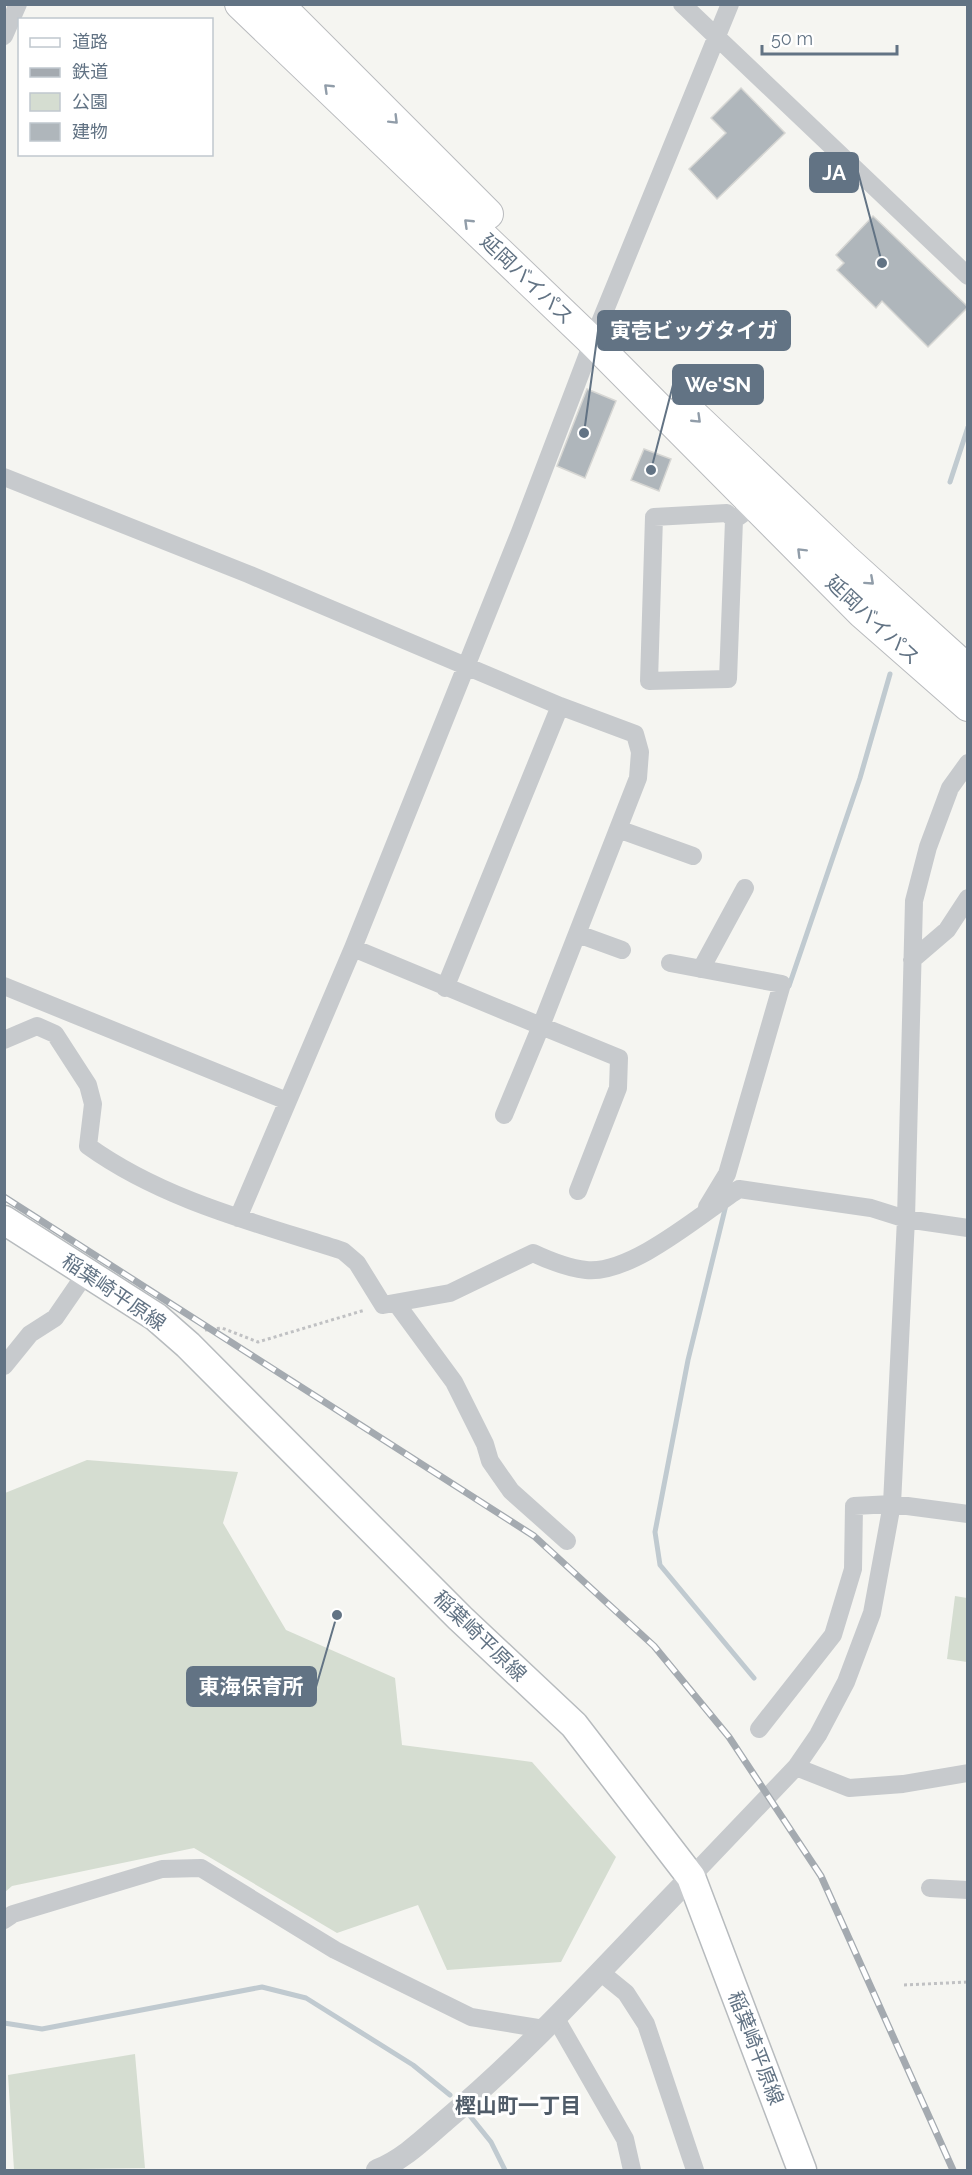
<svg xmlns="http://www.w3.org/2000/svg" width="972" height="2175" viewBox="0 0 972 2175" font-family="Raleway,'Noto Sans JP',sans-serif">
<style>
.green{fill:#d5ddd1}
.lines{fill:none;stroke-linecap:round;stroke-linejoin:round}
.stream{stroke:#c0cad0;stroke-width:5}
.building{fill:#afb6bb;stroke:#d6d6d3;stroke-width:1.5}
.primary-casing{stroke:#b7bbbe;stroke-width:31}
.trunk-casing{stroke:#b9bbbe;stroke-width:32}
.path{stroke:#c0c1c3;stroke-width:3;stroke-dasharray:3 3;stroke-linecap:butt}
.minor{stroke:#c7cacd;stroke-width:18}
.tertiary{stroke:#c7cacd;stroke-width:22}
.primary{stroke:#fff;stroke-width:28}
.trunk{stroke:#fff;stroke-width:30}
.rail-casing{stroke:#a4aab0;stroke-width:7}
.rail{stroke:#fff;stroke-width:4.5;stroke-dasharray:14;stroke-linecap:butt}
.oneway{stroke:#919da9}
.labels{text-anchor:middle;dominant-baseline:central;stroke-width:6;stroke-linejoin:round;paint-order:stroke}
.street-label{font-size:20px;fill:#627384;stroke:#fff}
.neighbourhood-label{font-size:21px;font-weight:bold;fill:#505c69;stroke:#fff}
.leader{fill:none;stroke:#627384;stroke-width:2}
.callout-dot{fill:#627384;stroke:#fff;stroke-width:2}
.callout{fill:#627384;stroke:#627384;stroke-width:2}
.callout-label{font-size:21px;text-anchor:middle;font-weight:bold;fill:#fff}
</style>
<rect width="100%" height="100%" fill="#f5f5f1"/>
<path class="green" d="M87 1460 238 1472 223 1523 286 1630 395 1678 402 1745 532 1762 616 1857 561 1962 447 1970 418 1905 337 1933 194 1848 12 1886 5 1892V1493Z
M955 1596 967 1598V1662L947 1659Z
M135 2054 145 2168 14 2170 8 2075Z"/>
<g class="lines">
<path class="stream" d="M950 482 968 427
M789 986 860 778 890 674
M726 1205 688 1360 655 1532 660 1565 754 1678
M4 2023 42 2029 262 1987 306 1998 413 2065 450 2095
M466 2111 491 2142 505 2170"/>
</g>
<path class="building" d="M741 88 785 133 717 199 689 169 726 133 711 118Z
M873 216 968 307 928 347 882 301 876 308 837 270 844 263 836 255Z
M587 389 616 401 585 478 557 466Z
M644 449 671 459 659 491 631 480Z"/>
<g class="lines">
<g class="primary-casing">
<path id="primary" d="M4 1220 156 1317 188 1345 460 1618 574 1725 691 1877 802 2170"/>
</g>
<g class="trunk-casing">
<path id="trunk" d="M240 4 593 342 862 613 968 706
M278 4 488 214
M685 407 844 558 968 670"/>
</g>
<path class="path" d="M205 1330 222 1328 258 1342 365 1310
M904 1985 968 1982"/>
<path class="minor" d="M682 4 968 276
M4 36 18 4
M4 477 248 574 560 706 635 734 640 752 638 778 541 1026 619 1058 618 1088 578 1191
M734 520 728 679 649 681 654 517 727 513 734 520 755 505
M618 829 693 856
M578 934 622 950
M353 948 541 1026 504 1115
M912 960 947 930 968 898
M670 963 782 984 727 1174 707 1207
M701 969 745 888
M4 986 287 1101
M445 988 560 706
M4 1040 37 1026 55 1034 88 1085 93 1104 88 1146C163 1200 256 1223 343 1251L357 1263 383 1305 450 1293 533 1253C550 1261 567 1268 586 1270 631 1275 701 1214 739 1189L871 1208 906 1219 968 1228
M238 1218 353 948 520 532 599 325 730 4
M396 1303 454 1382 485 1444 490 1461 511 1491 567 1541
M4 1366 30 1334 55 1318 86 1273
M759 1729 833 1635 853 1569 854 1506 892 1504 968 1514
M796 1767 849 1788 903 1784 968 1773
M691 1877 796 1767 818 1735 846 1682 872 1613 892 1504 906 1219 914 901 928 847 950 788 968 763
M930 1888 968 1890
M4 1920 13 1914 162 1869 201 1868 335 1950 471 2017 544 2029
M599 1971 626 1993 646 2024 695 2170
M555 2017 625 2139 632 2170"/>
<path class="tertiary" d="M377 2170C403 2160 424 2139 446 2120 534 2046 611 1959 691 1877"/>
<use href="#primary" class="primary"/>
<use href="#trunk" class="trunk"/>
<g class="rail-casing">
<path id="rail" d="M4 1197 534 1536 654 1646 729 1737 821 1876 953 2170"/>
</g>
<use href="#rail" class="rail"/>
</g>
<defs><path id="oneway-chevron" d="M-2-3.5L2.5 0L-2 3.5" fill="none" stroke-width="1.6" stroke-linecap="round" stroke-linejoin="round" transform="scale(1.5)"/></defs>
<g class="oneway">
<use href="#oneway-chevron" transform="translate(328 88) rotate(-136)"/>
<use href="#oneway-chevron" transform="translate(394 120) rotate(45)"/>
<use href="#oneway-chevron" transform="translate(468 223) rotate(-136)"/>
<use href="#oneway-chevron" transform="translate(697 419) rotate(44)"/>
<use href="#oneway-chevron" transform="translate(801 552) rotate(-135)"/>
<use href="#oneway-chevron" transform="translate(870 581) rotate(42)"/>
</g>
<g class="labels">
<g class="street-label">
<text transform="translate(527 279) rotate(44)">延岡バイパス</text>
<text transform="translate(873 620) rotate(43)">延岡バイパス</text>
<text transform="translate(114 1292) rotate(34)">稲葉崎平原線</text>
<text transform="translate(480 1636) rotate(44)">稲葉崎平原線</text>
<text transform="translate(756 2048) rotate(69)">稲葉崎平原線</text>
</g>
<g class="neighbourhood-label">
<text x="518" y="2105">樫山町一丁目</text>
</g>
</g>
<path class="leader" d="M882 263L858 172M584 433L598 331M651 470L673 385M337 1615L316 1687"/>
<g class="callout-dot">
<circle cx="882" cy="263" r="6"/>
<circle cx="584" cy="433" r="6"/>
<circle cx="651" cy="470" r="6"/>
<circle cx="337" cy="1615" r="6"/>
</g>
<g class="callout">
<rect x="810" y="153" width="48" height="39" rx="6"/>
<rect x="598" y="311" width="192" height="39" rx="6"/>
<rect x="673" y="365" width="90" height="39" rx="6"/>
<rect x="187" y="1667" width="129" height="39" rx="6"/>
</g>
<g class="callout-label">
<text x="834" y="180">JA</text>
<text x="694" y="338">寅壱ビッグタイガ</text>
<text x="718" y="392">We'SN</text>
<text x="251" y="1694">東海保育所</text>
</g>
<rect width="972" height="2175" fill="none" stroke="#627384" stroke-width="12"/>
<rect x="18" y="18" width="195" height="138" fill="#ffffff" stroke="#c0c7ce" stroke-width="1.5"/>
<rect x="30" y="38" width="30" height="9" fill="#ffffff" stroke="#c0c7ce" stroke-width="1.5"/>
<text x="72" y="48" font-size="18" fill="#627384">道路</text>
<rect x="30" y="68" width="30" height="9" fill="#a4aab0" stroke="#c0c7ce" stroke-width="1.5"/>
<text x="72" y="78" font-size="18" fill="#627384">鉄道</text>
<rect x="30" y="93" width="30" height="18" fill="#d5ddd1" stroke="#c0c7ce" stroke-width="1.5"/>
<text x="72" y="108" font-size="18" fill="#627384">公園</text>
<rect x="30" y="123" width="30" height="18" fill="#afb6bb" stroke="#c0c7ce" stroke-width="1.5"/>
<text x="72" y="138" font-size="18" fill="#627384">建物</text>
<path d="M762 45v9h135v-9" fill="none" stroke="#627384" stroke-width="3"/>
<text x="771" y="45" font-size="18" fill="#627384" stroke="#ffffff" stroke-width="4.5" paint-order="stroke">50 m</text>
</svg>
